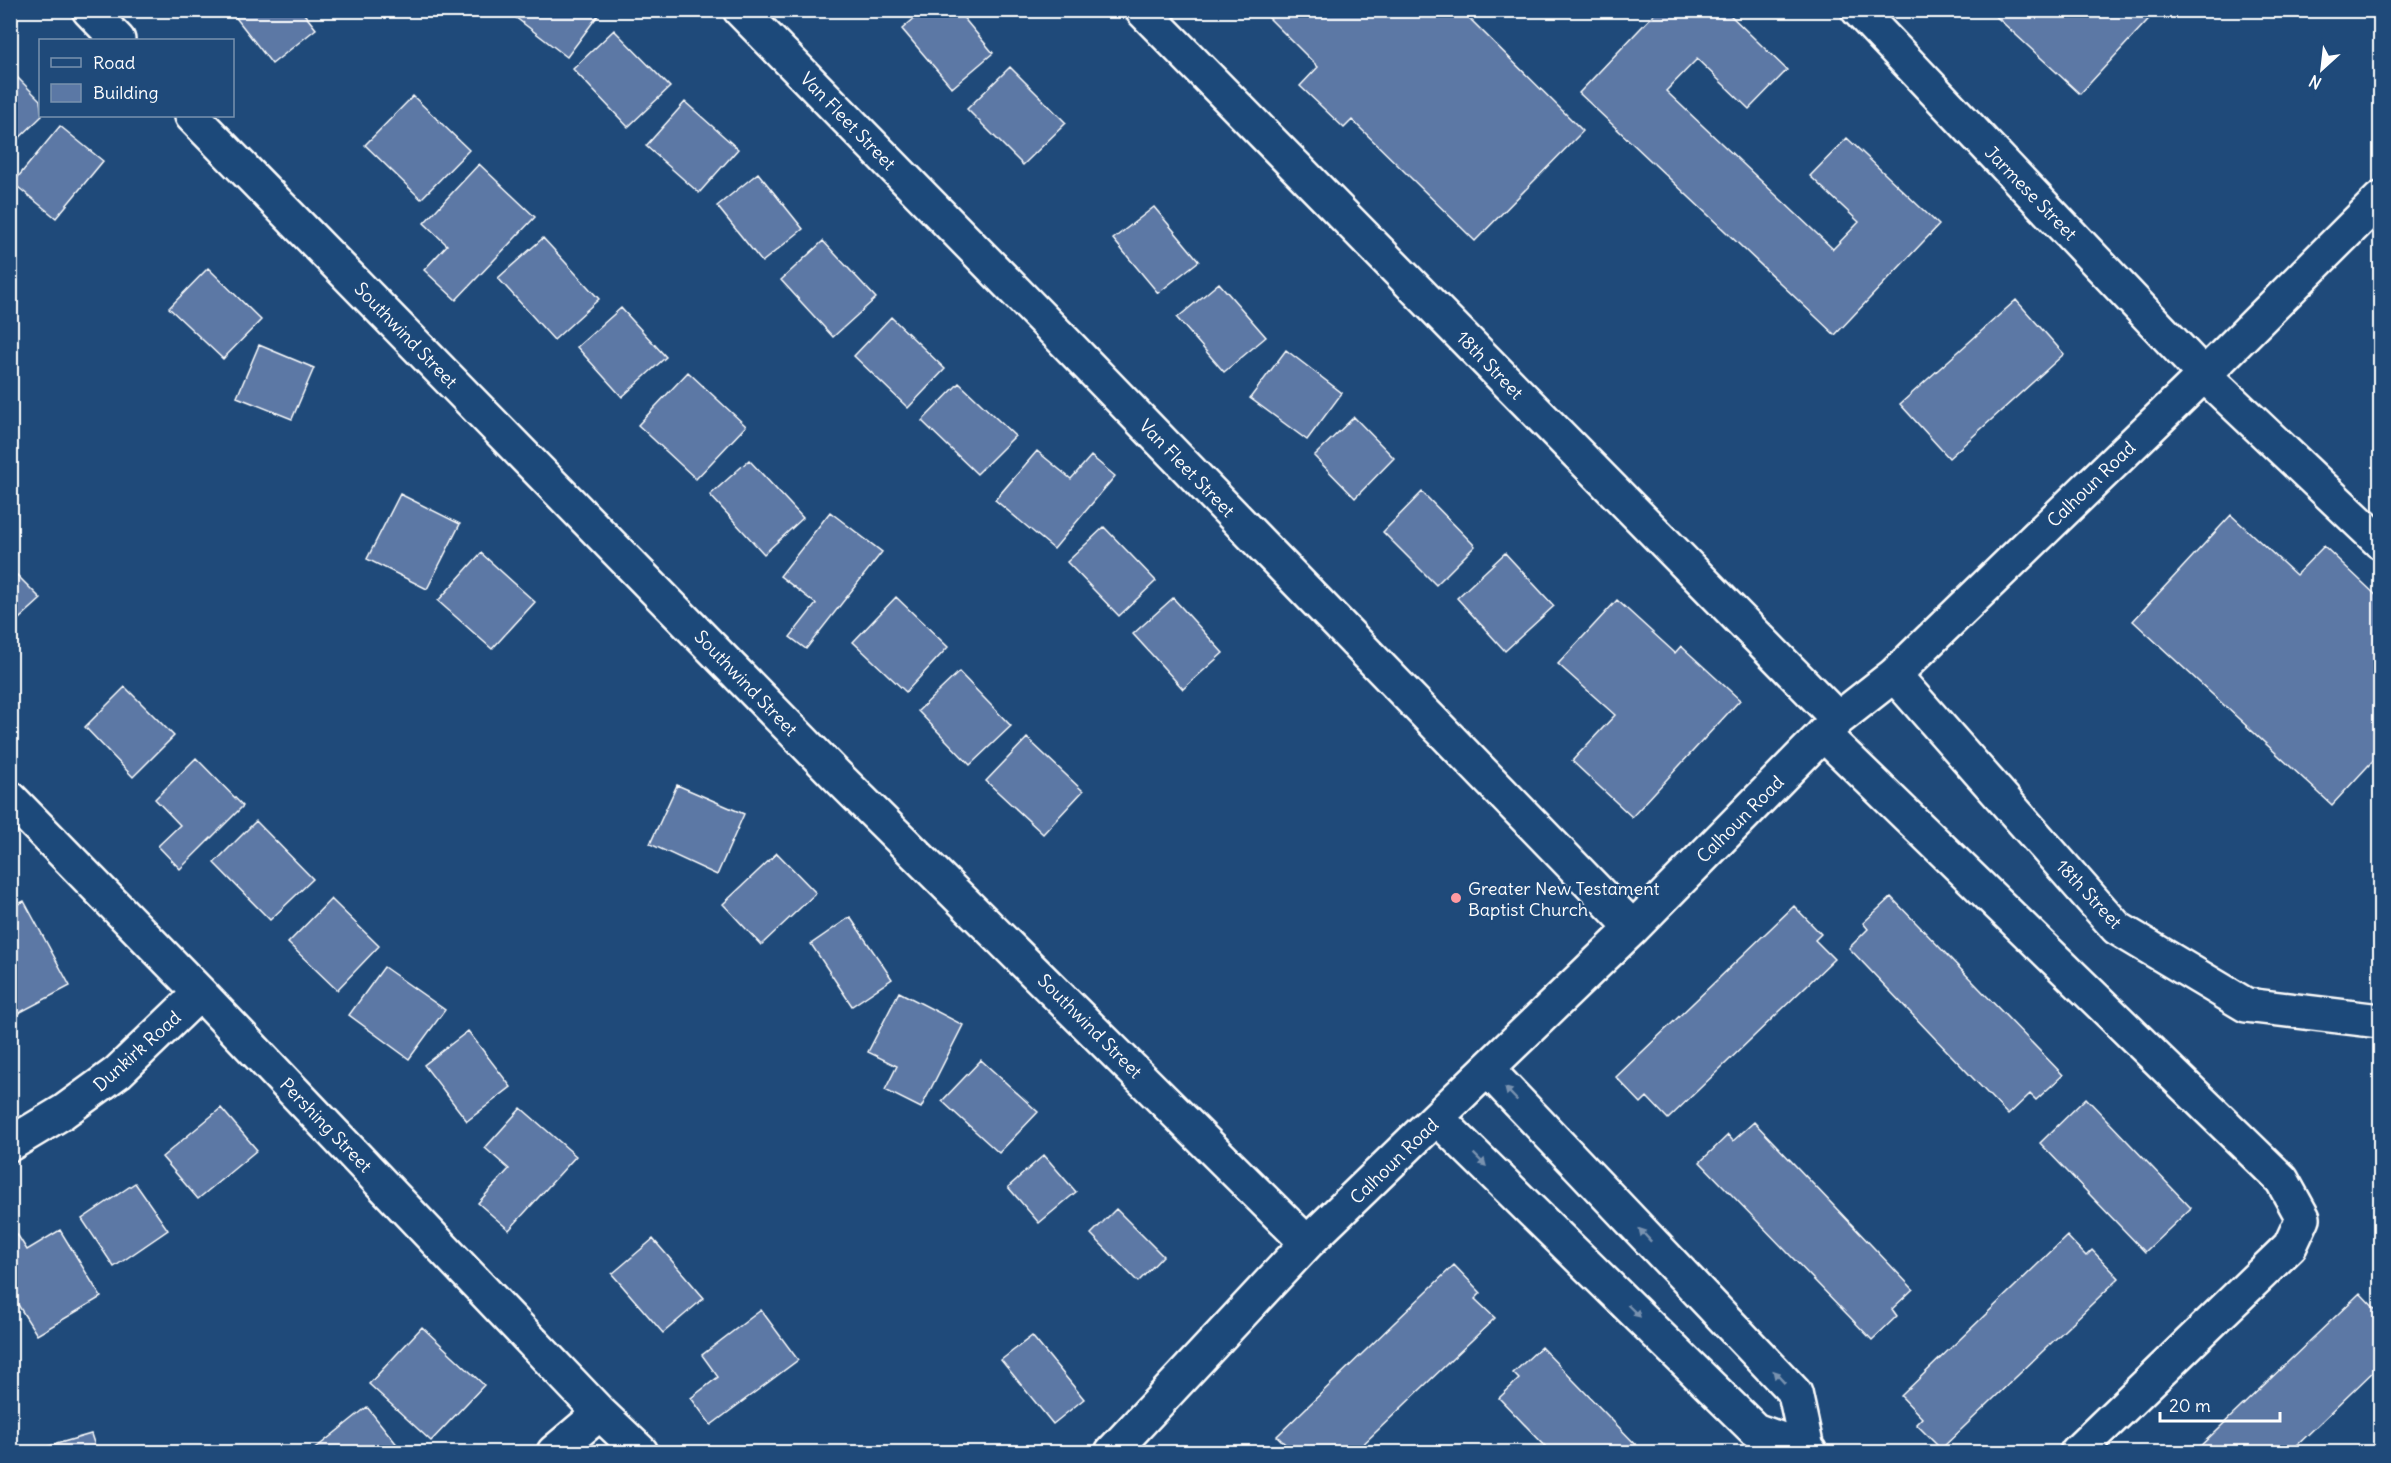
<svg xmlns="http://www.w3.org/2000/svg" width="2391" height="1463" viewBox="0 0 2391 1463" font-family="Delius,sans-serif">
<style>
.building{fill:#5b78a5;stroke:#fff;stroke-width:1.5}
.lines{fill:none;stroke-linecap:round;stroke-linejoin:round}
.minor-casing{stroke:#fff;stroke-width:38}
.minor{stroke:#1f4a7a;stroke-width:33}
.oneway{fill:#7992af}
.poi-dot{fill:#ff9aa2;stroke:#1f4a7a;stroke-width:2}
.labels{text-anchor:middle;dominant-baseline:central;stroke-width:4.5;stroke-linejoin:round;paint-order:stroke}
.street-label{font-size:18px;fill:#fff;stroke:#1f4a7a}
.poi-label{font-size:18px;fill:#fff;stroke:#1f4a7a;text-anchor:start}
</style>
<rect width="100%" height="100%" fill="#1f4a7a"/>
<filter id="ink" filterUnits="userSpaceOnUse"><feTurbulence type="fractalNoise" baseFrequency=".0167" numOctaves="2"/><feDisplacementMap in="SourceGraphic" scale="12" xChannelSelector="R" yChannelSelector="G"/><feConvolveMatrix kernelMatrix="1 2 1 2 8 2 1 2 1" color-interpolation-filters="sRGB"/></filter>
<g filter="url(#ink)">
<path class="building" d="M230 10H301L316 29 272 64Z
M506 10H602L567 57Z
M924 10H957L993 53 952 88 902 29Z
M1261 10H1461L1583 131 1475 241 1352 120 1344 128 1300 86 1318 67Z
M1658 10H1725L1787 70 1749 109 1697 59 1666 91 1833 249 1859 222 1810 176 1847 138 1939 225 1835 335 1579 93Z
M1989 10H2064L2070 16 2075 10H2157L2080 94Z
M614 30 670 87 628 127 573 69Z
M1010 67 1066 123 1023 165 967 109Z
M10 70 40 100 42 116 11 146Z
M413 96 469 150 421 199 365 145Z
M685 102 738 149 699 193 646 146Z
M60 126 103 161 56 218 13 183Z
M479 164 535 217 456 300 424 270 447 245 424 223Z
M758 173 803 229 762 262 717 206Z
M1154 207 1199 261 1158 293 1113 239Z
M543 238 599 299 554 340 498 278Z
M823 241 876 298 833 337 781 280Z
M208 268 261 320 223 359 169 308Z
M1219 283 1266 337 1224 372 1177 318Z
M2016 300 2064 354 1949 458 1900 404Z
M621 308 666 357 622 397 577 347Z
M891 317 945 369 908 408 854 356Z
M259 345 314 368 292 419 237 397Z
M1286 350 1342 393 1307 440 1250 398Z
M688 372 746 426 696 479 638 425Z
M959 383 1015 436 977 474 922 421Z
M1354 417 1394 458 1355 498 1314 456Z
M1037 451 1071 479 1091 456 1115 476 1054 549 995 500Z
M749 460 803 518 764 554 710 495Z
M1422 492 1475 546 1436 585 1383 532Z
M400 494 460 524 427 589 367 559Z
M830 512 882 552 806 649 790 637 816 604 780 576Z
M2231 515 2296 575 2324 546 2380 599V753L2332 805 2133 621Z
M1104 527 1156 581 1119 616 1067 562Z
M481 553 535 602 492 649 438 601Z
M1505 553 1554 606 1505 651 1457 598Z
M10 568 41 599 10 627Z
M896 597 948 647 906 692 853 642Z
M1173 598 1223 653 1183 689 1133 634Z
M1617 600 1675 653 1681 646 1740 700 1632 817 1572 761 1615 715 1558 664Z
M959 672 1011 726 970 765 918 711Z
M125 687 174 736 133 777 85 727Z
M1027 738 1083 791 1043 834 986 781Z
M196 758 243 806 180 869 158 846 180 825 155 799Z
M677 785 744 814 717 875 650 844Z
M256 821 313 879 270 920 214 863Z
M777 853 816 893 761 945 723 904Z
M1891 897 2063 1075 2036 1100 2030 1094 2008 1115 1849 948 1868 929 1863 923Z
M331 899 379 946 337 990 288 943Z
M24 901 70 986 15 1015 10 1007V908Z
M1794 906 1821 934 1815 940 1834 959 1668 1119 1647 1097 1641 1103 1616 1077Z
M850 917 892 979 852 1006 811 944Z
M384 967 445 1010 409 1059 349 1015Z
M899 992 963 1025 921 1108 885 1090 897 1066 868 1052Z
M468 1031 511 1087 467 1121 424 1065Z
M981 1060 1038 1112 999 1153 942 1101Z
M2086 1098 2191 1208 2145 1252 2040 1143Z
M221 1108 257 1150 198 1199 162 1157Z
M521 1108 576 1156 509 1230 478 1203 509 1169 485 1148Z
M1754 1122 1913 1289 1892 1309 1897 1316 1872 1340 1700 1162 1728 1135 1733 1141Z
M1044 1155 1076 1192 1039 1223 1008 1187Z
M135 1183 168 1230 114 1267 82 1219Z
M1116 1209 1163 1256 1138 1282 1091 1234Z
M10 1223 27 1250 60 1230 101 1297 37 1335 10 1292Z
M2067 1236 2086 1256 2092 1250 2119 1278 1941 1449 1916 1424 1922 1418 1901 1396Z
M653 1239 704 1298 663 1333 612 1274Z
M1454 1265 1481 1293 1475 1299 1495 1318 1355 1452H1293L1277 1436Z
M2360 1293 2380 1314V1365L2290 1452H2194Z
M761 1310 798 1360 711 1425 691 1398 718 1377 702 1355Z
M422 1327 484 1385 431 1441 369 1384Z
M1032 1336 1084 1399 1053 1424 1001 1360Z
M1541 1347 1643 1452H1551L1499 1398 1519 1379 1513 1373Z
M367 1407 403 1452H311Z
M91 1434 97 1452H29Z"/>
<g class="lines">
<g class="minor-casing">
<path id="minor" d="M89 10 118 40
M740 10 1071 348 1633 928
M1142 10 1838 719
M1858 10 2204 375 2380 542
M192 116 836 775 1307 1243
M1894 675 2117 928 2246 1005 2380 1021
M1823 734 2282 1180 2303 1218 2290 1246 2077 1452
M10 798 200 993 600 1413 641 1452
M1488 1070 1795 1393 1807 1449
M1438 1119 1755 1430 1807 1449 1810 1452
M10 1144 63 1112 118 1072 200 993
M554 1452 600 1413
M1112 1452 1307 1243 1633 928 1838 719 1894 675 2204 375 2380 199"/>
</g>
<use href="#minor" class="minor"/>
</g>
<defs><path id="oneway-solid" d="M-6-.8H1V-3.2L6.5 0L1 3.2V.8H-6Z" transform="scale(1.5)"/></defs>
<g class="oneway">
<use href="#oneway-solid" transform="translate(1511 1094) rotate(-134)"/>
<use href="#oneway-solid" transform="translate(1480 1160) rotate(45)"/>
<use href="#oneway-solid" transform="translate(1645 1235) rotate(-133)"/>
<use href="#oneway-solid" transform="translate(1634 1311) rotate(44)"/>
<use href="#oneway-solid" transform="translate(1779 1377) rotate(-133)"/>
</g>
</g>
<circle class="poi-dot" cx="1456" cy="898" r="6"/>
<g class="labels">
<g class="street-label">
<text transform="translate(848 121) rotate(46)">Van Fleet Street</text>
<text transform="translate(2031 193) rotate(46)">Jarmese Street</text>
<text transform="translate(406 335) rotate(46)">Southwind Street</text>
<text transform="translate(1490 365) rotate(46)">18th Street</text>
<text transform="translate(1187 468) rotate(46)">Van Fleet Street</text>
<text transform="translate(2091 484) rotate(-44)">Calhoun Road</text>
<text transform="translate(746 683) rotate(46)">Southwind Street</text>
<text transform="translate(1740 819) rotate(-45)">Calhoun Road</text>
<text transform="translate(2089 894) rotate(47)">18th Street</text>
<text transform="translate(1090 1026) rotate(45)">Southwind Street</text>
<text transform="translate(137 1051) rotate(-42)">Dunkirk Road</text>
<text transform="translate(326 1125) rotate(46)">Pershing Street</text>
<text transform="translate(1394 1161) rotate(-44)">Calhoun Road</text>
</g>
<g class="poi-label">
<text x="1468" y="888">Greater New Testament<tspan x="1468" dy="21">Baptist Church</tspan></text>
</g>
</g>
<rect width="2391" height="1463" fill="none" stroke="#1f4a7a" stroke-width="36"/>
<rect x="18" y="18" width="2355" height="1427" fill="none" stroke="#fff" stroke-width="2" filter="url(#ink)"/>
<rect x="39" y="39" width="195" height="78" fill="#1f4a7a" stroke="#7992af" stroke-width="1.5"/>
<rect x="51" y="58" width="30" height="9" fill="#1f4a7a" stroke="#7992af" stroke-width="1.5"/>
<text x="93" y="69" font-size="18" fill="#ffffff">Road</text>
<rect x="51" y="84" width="30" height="18" fill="#5b78a5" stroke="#7992af" stroke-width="1.5"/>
<text x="93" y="99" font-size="18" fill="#ffffff">Building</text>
<g transform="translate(2322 69) rotate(207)" stroke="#1f4a7a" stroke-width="4.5" paint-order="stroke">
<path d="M0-4.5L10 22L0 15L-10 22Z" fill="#ffffff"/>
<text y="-9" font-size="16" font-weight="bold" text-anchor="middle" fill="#ffffff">N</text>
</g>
<path d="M2160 1412v9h120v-9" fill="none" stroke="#ffffff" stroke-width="3"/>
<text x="2169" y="1412" font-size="18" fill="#ffffff" stroke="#1f4a7a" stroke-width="4.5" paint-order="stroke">20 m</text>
</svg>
